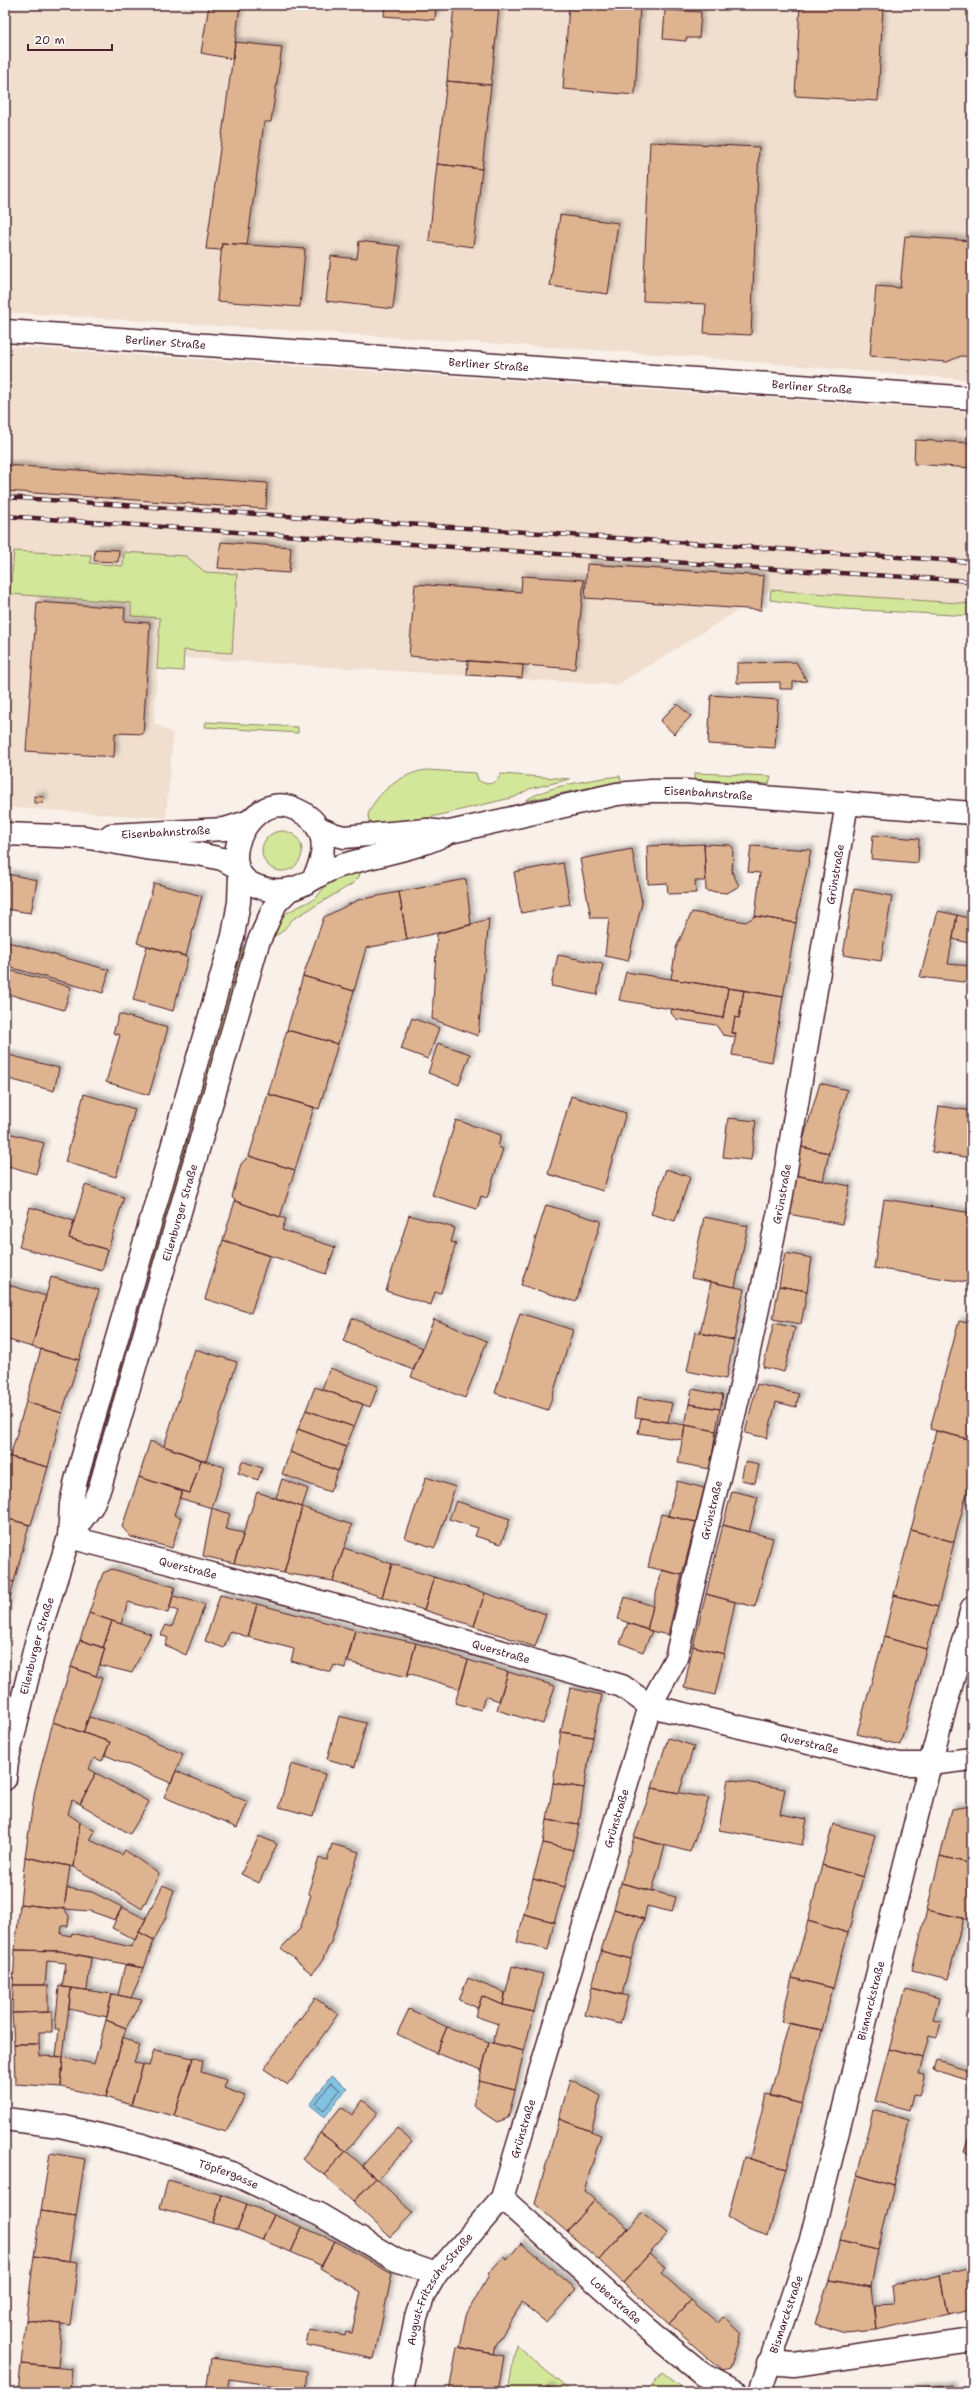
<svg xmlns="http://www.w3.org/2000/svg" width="977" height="2397" viewBox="0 0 977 2397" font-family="'Shantell Sans',sans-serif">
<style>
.built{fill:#f0dece}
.green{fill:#d3e79b;stroke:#8e8363}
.water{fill:#81c3e2;stroke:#6b8199}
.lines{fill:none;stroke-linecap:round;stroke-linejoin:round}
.shore{stroke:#606174;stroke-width:1}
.building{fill:#deb38f;stroke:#4a1f2b;filter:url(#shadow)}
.street-casing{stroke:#4a1f2b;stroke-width:25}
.secondary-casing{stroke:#4a1f2b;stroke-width:25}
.street{stroke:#fff;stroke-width:22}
.secondary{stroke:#fff;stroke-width:22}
.rail-casing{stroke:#4a1f2b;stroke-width:4.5}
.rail{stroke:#fff;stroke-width:3;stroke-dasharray:9;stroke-linecap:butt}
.labels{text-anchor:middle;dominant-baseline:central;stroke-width:4;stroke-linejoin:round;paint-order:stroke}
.street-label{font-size:11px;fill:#4a1f2b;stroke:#fff}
</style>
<defs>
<filter id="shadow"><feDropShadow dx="3.5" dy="-3.5" stdDeviation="2" flood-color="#0004"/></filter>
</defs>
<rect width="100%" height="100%" fill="#f8f0e9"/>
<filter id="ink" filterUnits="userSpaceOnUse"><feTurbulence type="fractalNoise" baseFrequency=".025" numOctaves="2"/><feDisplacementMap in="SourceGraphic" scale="8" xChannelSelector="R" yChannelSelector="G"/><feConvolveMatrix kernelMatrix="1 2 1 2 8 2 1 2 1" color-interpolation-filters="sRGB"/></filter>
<g filter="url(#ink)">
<path class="built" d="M5 5H972V380L658 354 5 312Z
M5 346 972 412V604L771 590 617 685 158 656 154 723 173 734 166 818 5 807Z"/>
<path class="green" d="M14 551 91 555 90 563 123 566 124 552 186 556 205 572 237 574 232 653 184 650 183 671 157 669 160 618 131 616V603L10 594Z
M771 590 972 604V616L843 609 770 600Z
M206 722 298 727V733L205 727Z
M427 770 476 773 478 780C487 786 496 785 501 774L570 779 529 789 515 797 423 819 370 828 368 815C375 793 404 772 427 770Z
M695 773 771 776 769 784 694 779Z
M620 776 621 781 525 801C545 786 594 779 620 776Z
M262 851a20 20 0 1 1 40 0a20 20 0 1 1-40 0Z
M361 870 359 877 352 884 293 919C285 926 282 938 269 935L277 922 288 912 316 898 331 879Z
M239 946 249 949 198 1125 188 1122Z
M185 1135 194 1137 152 1276 146 1275Z
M125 1340 134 1343 94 1477 86 1475Z
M516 2345 571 2392H508Z
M662 2373 687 2392H646Z"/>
<path class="water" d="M331 2076 347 2088 325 2117 310 2105Z"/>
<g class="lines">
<path class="shore" d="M331 2083 340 2090 324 2110 316 2104Z"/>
</g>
<path class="building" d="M209 5H240L233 59 201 53Z
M385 5H436L435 20 384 16Z
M454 5 499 7 491 85 447 81Z
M569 5H640L635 95 563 89Z
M800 5H883L878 101 795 96Z
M665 10 701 12 699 38H686V41L663 39Z
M235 42 282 47 271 122H264L247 245 222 243 221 250 206 249Z
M447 81 491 85 482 169 437 164Z
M650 142 759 147 751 335 704 333 706 304 643 301Z
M437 164 482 169 473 247 429 241Z
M560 215 618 223 608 294 550 286Z
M905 236 972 241V357L961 356 947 362 870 356 876 286 900 288Z
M359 241 400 246 393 309 326 301 331 256 357 259Z
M222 243 305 249 300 307 217 301Z
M915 440 972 443V468L914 464Z
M5 465 267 483 266 509 5 491Z
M221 542 291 547 289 573 218 568Z
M95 549 119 550 118 562 94 561Z
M587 564 764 576 761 610 585 598Z
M522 576 584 580 575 669 409 656 415 584 521 592Z
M37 602 125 608 124 621 150 623 143 734 115 733 114 757 26 751Z
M468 661 523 665 522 678 467 675Z
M796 662 807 681 793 682V689H780V682L737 683V663Z
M711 695 778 700 775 748 708 744Z
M677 704 691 716 674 734 660 721Z
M34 796 44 797 43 803H34Z
M873 835 919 839 918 863 871 859Z
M704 844 706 881H695L696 893 668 894 667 883 648 884 647 846Z
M704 844 730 845 733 848 732 872 739 886 727 893 706 891Z
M751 846 811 850 796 923 755 916 760 873 748 872Z
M632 849 642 903 628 961 605 956 609 918H591L580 859Z
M563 863 570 904 521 913 514 872Z
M8 874 37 880 31 913 5 909Z
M466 879 471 925 407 940 399 892Z
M154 883 202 896 186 956 137 943Z
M854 889 892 896 881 961 843 955Z
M399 892 407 940 366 948 354 991 303 976 324 917 358 900Z
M938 911 957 915 948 964 972 966V983L920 977Z
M692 912 746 922 755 916 796 923 783 997 671 979 676 948Z
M957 915 972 919V944L953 939Z
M489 919 478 1036 432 1019 437 934Z
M8 942 109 970 103 993 5 966Z
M147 946 188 957 173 1011 133 1000Z
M558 955 603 964 597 995 551 986Z
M5 969 71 987 64 1010 5 993Z
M626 972 728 988 723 1018 619 1000Z
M303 976 354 991 338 1044 287 1030Z
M728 988 744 990 739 1018 735 1017 732 1033H736L735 1037 723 1035 716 1025 676 1019 671 1013 672 1009 723 1018Z
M744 990 783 997 772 1062 732 1055 736 1033H732L735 1017 739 1018Z
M119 1014 168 1028 149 1095 106 1082 120 1035 113 1033Z
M412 1018 439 1028 428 1059 401 1049Z
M287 1030 338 1044 319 1109 268 1094Z
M438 1043 470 1054 459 1085 428 1073Z
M5 1054 59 1068 54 1091 5 1078Z
M820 1083 847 1090 829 1153 801 1147Z
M84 1094 135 1109 116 1177 65 1162Z
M268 1094 314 1107 295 1170 249 1156Z
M571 1096 626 1113 603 1191 548 1174Z
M939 1106 972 1111V1158L932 1152Z
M728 1118 756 1121 751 1160 723 1157Z
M456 1120 501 1135 498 1147 503 1149 487 1198 481 1196 477 1209 432 1195Z
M5 1132 44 1143 36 1174 5 1165Z
M801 1147 829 1153 823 1181 795 1175Z
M249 1156 295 1170 280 1217 235 1201 232 1197 241 1164Z
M666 1169 690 1177 675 1221 651 1214Z
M795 1175 850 1186 842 1224 788 1214Z
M85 1185 124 1197 108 1250 69 1238Z
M884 1199 972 1213V1283L874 1268Z
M235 1201 286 1219 282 1230 335 1247 326 1274 223 1240Z
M546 1205 601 1221 576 1302 521 1285Z
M30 1207 74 1221 69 1238 108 1250 102 1271 19 1247Z
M409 1215 455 1228 451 1242 456 1243 441 1293 435 1292 431 1305 386 1291Z
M704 1217 748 1226 735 1287 691 1278Z
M223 1240 269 1256 251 1313 205 1299Z
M785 1253 812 1258 807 1291 779 1286Z
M51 1277 99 1290 79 1360 32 1347Z
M711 1282 744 1289 734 1340 700 1333Z
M5 1284 46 1296 32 1347 5 1339Z
M779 1286 807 1291 801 1324 773 1319Z
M520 1313 573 1330 548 1410 495 1393Z
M352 1318 423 1348 413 1370 343 1341Z
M434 1319 487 1341 465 1398 411 1377Z
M959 1321 972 1324V1440L930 1429Z
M774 1323 795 1328 784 1372 763 1367Z
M695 1332 734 1340 726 1379 687 1371Z
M41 1349 79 1360 62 1413 26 1402Z
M195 1349 237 1362 206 1461 164 1446Z
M330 1368 378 1386 370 1407 322 1389Z
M757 1384 799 1394 796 1407 776 1402 767 1438 745 1433Z
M315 1387 363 1404 354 1427 306 1410Z
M692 1389 723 1395 720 1409 689 1404Z
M638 1397 672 1403 668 1422 635 1417Z
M26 1402 62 1413 48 1467 10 1457Z
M689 1404 720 1409 716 1431 685 1425Z
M306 1410 354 1427 346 1447 298 1429Z
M641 1418 685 1425 683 1440 638 1433Z
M685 1425 716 1431 710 1469 678 1463Z
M298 1429 346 1447 338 1471 290 1452Z
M936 1431 972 1440V1474L954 1542 911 1530Z
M150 1441 201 1460 190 1493 139 1477Z
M290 1452 338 1471 330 1492 282 1474Z
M8 1456 48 1467 31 1525 5 1518V1466Z
M201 1460 225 1467 212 1508 179 1498 182 1491 190 1493Z
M242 1461 262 1468 258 1480 238 1473Z
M745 1462 759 1465 755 1483 741 1480Z
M139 1477 182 1491 174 1515 181 1517 172 1548 131 1537 122 1527Z
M426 1477 455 1487 435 1548 405 1538Z
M282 1479 308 1489 302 1507 276 1498Z
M677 1481 704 1488 696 1522 668 1516Z
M732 1491 758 1497 749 1532 723 1525Z
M257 1492 302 1507 284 1573 234 1563Z
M456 1501 510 1519 501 1544 475 1536 478 1528 449 1519Z
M302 1507 352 1525 333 1581 284 1573Z
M212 1508 230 1514 225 1529 244 1533 234 1563 203 1556Z
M661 1514 696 1522 682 1575 648 1567Z
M5 1518 29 1525 14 1582 5 1580Z
M723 1525 773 1538 755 1607 706 1594Z
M911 1530 954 1542 938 1607 894 1595Z
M344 1548 392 1564 382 1597 333 1581Z
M392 1564 434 1577 424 1610 382 1597Z
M112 1569 175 1587 168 1613 128 1602 121 1624 89 1613 103 1573Z
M662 1570 682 1575 668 1635 647 1630Z
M434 1577 485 1593 474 1626 424 1610Z
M5 1580 14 1582 5 1615Z
M485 1593 546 1614 535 1647 474 1626Z
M706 1594 735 1602 724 1654 693 1646Z
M220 1595 257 1604 248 1637 230 1631 224 1648 205 1641Z
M894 1595 938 1607 926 1649 884 1637Z
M173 1596 205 1604 186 1655 165 1645 168 1638 161 1635 166 1625 172 1627 178 1611 170 1608Z
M625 1597 653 1606 647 1630 618 1619Z
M257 1604 355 1630 345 1668 334 1665 331 1672 291 1661 294 1649 248 1637Z
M89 1613 112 1621 103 1648 80 1640Z
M112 1621 151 1634 132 1673 100 1665 105 1648H103Z
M628 1623 652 1631 643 1652 620 1643Z
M355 1630 416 1643 407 1677 348 1662Z
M884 1637 926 1649 900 1745 857 1734Z
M80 1640 105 1648 96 1676 71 1667Z
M416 1643 468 1660 460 1689 408 1673Z
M693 1646 724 1654 715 1695 684 1688Z
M468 1660 508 1672 499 1701 485 1696 481 1710 455 1703Z
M71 1667 102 1678 83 1733 53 1722Z
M508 1672 555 1686 543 1724 497 1710Z
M570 1688 602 1695 593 1737 561 1732Z
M339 1716 366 1723 355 1767 327 1759Z
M89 1717 118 1725 183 1754 171 1783 105 1755 110 1742 83 1733Z
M53 1722 110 1742 102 1761 94 1758 89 1769 96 1773 80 1804 72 1800 68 1814 80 1822 74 1867 25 1857 35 1790Z
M561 1732 593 1737 584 1788 553 1783Z
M668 1738 694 1746 679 1793 652 1788Z
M291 1764 325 1774 313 1816 279 1807Z
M176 1771 248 1802 237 1828 164 1797Z
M96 1773 149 1802 130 1834 80 1804Z
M728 1779 785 1789 780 1814 807 1819 802 1845 719 1830Z
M553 1783 584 1788 579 1825 547 1820Z
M652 1788 709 1798 690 1852 634 1837Z
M972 1806V1864L940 1856 952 1809Z
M547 1820 579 1825 573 1850 543 1843Z
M80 1822 95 1831 90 1840 122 1855 125 1850 159 1874 142 1909 74 1867Z
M833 1824 875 1835 863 1877 822 1865Z
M259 1836 277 1844 259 1883 241 1874Z
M634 1837 665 1846 652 1891 621 1883Z
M543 1843 573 1850 565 1887 533 1879Z
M332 1844 359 1852 331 1942 321 1963 312 1974 281 1948 300 1929 311 1895 308 1893 319 1858 327 1860Z
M940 1856 972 1864V1909L969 1920 927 1910Z
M25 1857 70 1866 64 1909 20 1904Z
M822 1865 863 1877 848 1933 808 1921Z
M533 1879 565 1887 554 1922 524 1914Z
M621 1883 676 1897 672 1912 647 1906 644 1919 614 1909Z
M163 1885 174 1890 165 1919 154 1940 139 1932Z
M67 1888 92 1892 122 1907 115 1920 90 1911 64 1909Z
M20 1904 64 1909 69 1916 68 1926H62L61 1934 71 1936 72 1933 131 1947 139 1932 154 1940 144 1968 60 1951 15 1950Z
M122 1907 146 1919 135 1940 112 1928Z
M614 1909 644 1919 631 1959 601 1951Z
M927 1910 963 1918 948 1979 912 1970Z
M524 1914 554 1922 548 1950 517 1942Z
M808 1921 848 1933 833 1988 792 1978Z
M15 1950 60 1951 91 1958 87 1990 62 1987 66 1963 47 1961 45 1985H13Z
M601 1951 631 1959 622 1995 592 1987Z
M125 1965 144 1968 131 1998 118 1995Z
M512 1966 543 1974 534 2012 503 2005Z
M972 1975V1996L966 1994Z
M468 1978 505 1993 503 2005 482 1996 478 2008 459 2000Z
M792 1978 833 1988 822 2030 781 2022Z
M13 1985H48V2012L12 2013Z
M59 1986 71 1988 63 2057 56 2056 59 2030H55Z
M592 1987 628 1996 620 2024 585 2015Z
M71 1988 112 1994 107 2017 69 2009Z
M906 1989 939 1998 933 2020 941 2022 937 2037 929 2035 923 2058 889 2049Z
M112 1994 142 2000 126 2028 106 2020Z
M482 1996 503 2005 534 2012 524 2051 493 2043 498 2024 475 2016Z
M315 1998 338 2014 288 2085 264 2069Z
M409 2009 447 2027 436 2053 397 2034Z
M52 2012V2032H39V2044H14L12 2013Z
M106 2020 126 2028 106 2097 61 2087 63 2057 94 2064Z
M789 2023 822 2030 802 2104 770 2096Z
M447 2027 489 2042 482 2070 436 2053Z
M123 2037 140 2046 134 2062 143 2065 131 2105 106 2097Z
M489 2042 524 2051 515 2090 479 2081Z
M14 2044H39L40 2056 63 2057 61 2087 15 2084Z
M889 2049 923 2058 919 2074 925 2075 919 2095 913 2094 909 2110 875 2101Z
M154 2050 193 2058 174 2116 131 2105 143 2065 149 2066Z
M193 2057 203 2061 201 2072 227 2080 224 2088 245 2096 226 2132 174 2116Z
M937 2060 972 2071V2091L968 2090 971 2081 934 2070Z
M570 2079 601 2096 591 2131 559 2119Z
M479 2081 515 2090 508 2118 497 2122 473 2106Z
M766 2094 802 2104 786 2169 750 2159Z
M363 2100 378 2113 346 2151 320 2133 341 2107 352 2115Z
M873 2110 909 2120 894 2186 857 2175Z
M559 2119 601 2135 584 2191 595 2200 567 2232 535 2204Z
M397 2128 412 2142 378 2180 362 2166Z
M320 2133 346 2151 324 2175 302 2159Z
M970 2134H972V2155L964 2152Z
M346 2151 376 2178 353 2202 324 2175Z
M50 2153 85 2159 76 2216 41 2211Z
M744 2157 786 2169 768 2236 748 2229 728 2217Z
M857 2175 894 2186 878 2249 840 2240Z
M376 2178 413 2213 390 2237 353 2202Z
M168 2180 222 2195 213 2223 160 2208Z
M222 2195 247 2204 237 2230 213 2223Z
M595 2200 628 2228 599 2260 567 2232Z
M247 2204 274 2215 262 2240 237 2230Z
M41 2211 76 2216 69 2261 34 2256Z
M643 2213 668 2233 623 2283 599 2260Z
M274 2215 302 2227 291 2252 262 2240Z
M302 2227 335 2241 322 2266 291 2252Z
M840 2240 878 2249 871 2287 829 2280Z
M335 2241 392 2274 374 2359 306 2345 309 2329 345 2336 346 2332 352 2333 361 2292 320 2268Z
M521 2243 576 2289 547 2323 522 2303 496 2345 494 2354 460 2347 466 2315 489 2275 488 2274 503 2257 507 2260Z
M649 2254 665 2268 661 2273 691 2300 669 2324 623 2283Z
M34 2256 78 2262 70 2325 26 2320Z
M972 2268V2309L948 2314 941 2275Z
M941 2275 948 2314 876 2330 874 2304 894 2303 892 2286Z
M829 2280 871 2287 876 2330 845 2333 815 2324Z
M691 2300 718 2323 724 2316 741 2332 730 2369 723 2371 669 2324Z
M26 2320 62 2324 58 2367 21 2364Z
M457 2347 504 2356 498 2392H449Z
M211 2358 307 2371 305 2390 229 2379 227 2392H206Z
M21 2364 72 2369 70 2392H18Z
M951 2385 952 2392H897Z
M548 2386 555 2392H543Z"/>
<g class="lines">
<g class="street-casing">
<g id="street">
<path id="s1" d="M5 331 972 398"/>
<path id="s2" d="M69 1537 398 1622 622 1686 650 1706 899 1764H930L972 1759"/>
<path id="s3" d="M69 1537 92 1506 100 1487 258 943 276 903 290 889"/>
<path id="s4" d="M5 1779 7 1762 36 1643 69 1537 71 1504 76 1480 233 936 239 902 240 874"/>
<path id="s5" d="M5 2119 60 2126 142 2145 234 2174 320 2215 396 2260 436 2274"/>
<path id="s6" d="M502 2198 648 2329 704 2375 737 2392"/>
<path d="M768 2363 794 2365 972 2340"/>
<path id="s7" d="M402 2392 416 2317 424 2295 436 2274 502 2198 650 1706 676 1658 745 1369 780 1206 847 803"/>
</g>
</g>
<g class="secondary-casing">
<g id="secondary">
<path d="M317 827 333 834 344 837 426 830 444 832"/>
<path d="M5 834 84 837 145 848 199 854 222 859 237 867"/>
<path id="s8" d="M111 835 225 829 247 822"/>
<path id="s9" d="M314 877C330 847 325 819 290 807 250 794 216 863 250 883 262 890 278 892 291 889 308 885 321 872 337 867 375 854 414 851 450 832L617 794 651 791H686L972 813"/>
<path id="s10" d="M760 2392 810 2243 930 1764 972 1608"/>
</g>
</g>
<use href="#street" class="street"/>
<use href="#secondary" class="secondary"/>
<g class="rail-casing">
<path id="rail" d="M5 497 972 562
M5 516 774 569 972 581"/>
</g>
<use href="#rail" class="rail"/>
</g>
</g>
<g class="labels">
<g class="street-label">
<text stroke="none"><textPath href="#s1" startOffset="161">Berliner Straße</textPath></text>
<text stroke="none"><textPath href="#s1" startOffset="485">Berliner Straße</textPath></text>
<text stroke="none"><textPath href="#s1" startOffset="809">Berliner Straße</textPath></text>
<text stroke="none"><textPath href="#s9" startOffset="677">Eisenbahnstraße</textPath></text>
<text stroke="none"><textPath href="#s8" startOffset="55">Eisenbahnstraße</textPath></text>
<text stroke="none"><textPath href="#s7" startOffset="1593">Grünstraße</textPath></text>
<text stroke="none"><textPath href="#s7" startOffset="1269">Grünstraße</textPath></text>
<text stroke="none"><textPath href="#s3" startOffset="345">Eilenburger Straße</textPath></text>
<text stroke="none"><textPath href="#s7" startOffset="945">Grünstraße</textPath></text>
<text stroke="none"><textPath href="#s2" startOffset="123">Querstraße</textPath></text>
<text stroke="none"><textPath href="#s4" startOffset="137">Eilenburger Straße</textPath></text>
<text stroke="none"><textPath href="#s2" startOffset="447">Querstraße</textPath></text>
<text stroke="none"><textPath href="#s2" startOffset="771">Querstraße</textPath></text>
<text stroke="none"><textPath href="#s7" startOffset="621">Grünstraße</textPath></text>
<text stroke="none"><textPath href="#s10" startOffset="407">Bismarckstraße</textPath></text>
<text stroke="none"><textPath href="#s7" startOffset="297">Grünstraße</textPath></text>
<text stroke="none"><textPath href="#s5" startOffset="231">Töpfergasse</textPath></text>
<text stroke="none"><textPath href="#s7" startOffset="112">August-Fritzsche-Straße</textPath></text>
<text stroke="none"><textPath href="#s6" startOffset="153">Loberstraße</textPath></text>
<text stroke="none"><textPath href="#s10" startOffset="82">Bismarckstraße</textPath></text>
</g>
</g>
<rect width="977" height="2397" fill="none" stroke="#fff" stroke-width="20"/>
<rect x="10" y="10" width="957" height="2377" fill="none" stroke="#4a1f2b" stroke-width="1.5" filter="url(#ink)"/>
<path d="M28 44v6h84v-6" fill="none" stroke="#4a1f2b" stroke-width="2"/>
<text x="34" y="44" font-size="12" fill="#4a1f2b" stroke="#ffffff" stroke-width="3" paint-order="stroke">20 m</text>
</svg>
